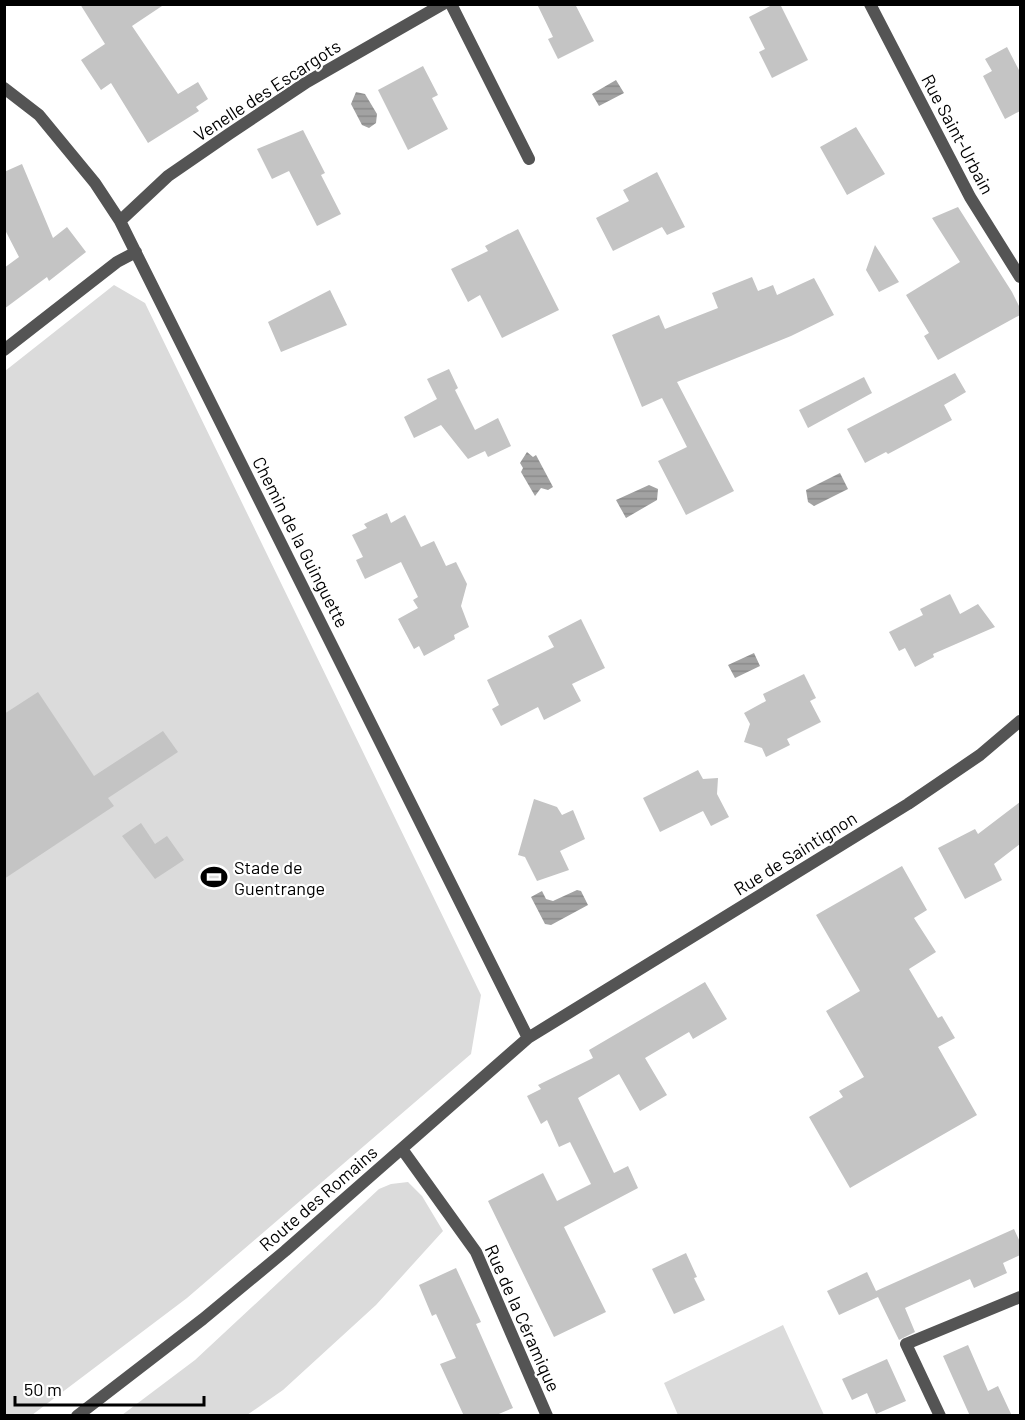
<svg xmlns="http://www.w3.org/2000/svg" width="1025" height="1420" viewBox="0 0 1025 1420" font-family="Barlow,sans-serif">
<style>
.green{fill:#dbdbdb}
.water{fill:url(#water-rules)}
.building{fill:#c4c4c4}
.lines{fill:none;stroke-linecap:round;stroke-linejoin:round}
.minor{stroke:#545454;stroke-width:12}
.labels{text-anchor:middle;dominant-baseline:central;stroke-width:4.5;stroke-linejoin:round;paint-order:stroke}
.street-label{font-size:18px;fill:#000;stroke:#fff}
.poi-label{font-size:18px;fill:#000;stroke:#fff;text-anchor:start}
</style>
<defs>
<pattern id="water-rules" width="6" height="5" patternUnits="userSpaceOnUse" patternTransform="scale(1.5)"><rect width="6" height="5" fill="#a2a2a2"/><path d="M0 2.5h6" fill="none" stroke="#8a8a8a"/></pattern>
</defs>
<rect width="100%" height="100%" fill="#fff"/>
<path class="green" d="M114 285 145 303 481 995 471 1054 187 1298 32 1415H5V371Z
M408 1182 422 1196 443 1231 376 1305 283 1390 247 1415H122L195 1360 379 1189 391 1184Z
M783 1325 824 1415H678L664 1383Z"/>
<path class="water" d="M616 80 624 93 599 106 592 94Z
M356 92 365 94 377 114 376 123 369 128 362 125 351 104Z
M527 452 533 457 536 455 553 487 548 490 541 488 535 496 521 472 523 468 520 463Z
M840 473 848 489 814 506 808 502 806 490Z
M649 485 658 489 657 500 626 518 616 500Z
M754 653 760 666 735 678 728 665Z
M577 890 581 891 588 905 551 925 545 924 531 897 542 891 546 899 553 901Z"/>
<path class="building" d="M80 4H165L132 26 178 94 198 82 208 99 196 107 199 111 148 143 111 83 101 90 81 60 105 44Z
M537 4H575L594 41 558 59 548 39 553 37Z
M774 4H780L808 60 772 78 759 52 765 49 749 17Z
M1007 47 1020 72V111L1005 119 983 76 992 71 985 59Z
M423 66 438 95 432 98 448 129 408 150 378 90Z
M856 127 885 174 847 195 820 147Z
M303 130 325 173 321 175 341 214 317 226 289 171 272 179 257 149Z
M22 164 53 238 67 227 86 252 49 281 47 277 4 309V268L19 257 4 228V172Z
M657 172 685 227 667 235 662 227 613 251 596 218 629 201 623 190Z
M958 207 1012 292 1020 308V315L938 360 924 336 929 333 906 295 960 262 932 218Z
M518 229 559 310 502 338 480 295 468 302 451 269 488 251 485 246Z
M875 245 899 282 879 292 866 270Z
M752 277 758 291 773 285 777 295 814 278 834 315 791 336 677 382 734 491 686 515 658 461 687 447 662 398 642 407 612 335 659 315 665 329 690 319 718 308 712 293Z
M330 290 347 325 281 352 268 322Z
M449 369 458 388 455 390 475 430 498 418 511 446 488 457 485 451 468 459 441 425 414 438 404 417 437 399 427 379Z
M955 373 966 392 944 405 952 420 888 454 886 452 865 463 847 429Z
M864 377 872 393 808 428 799 410Z
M387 513 391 523 405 515 421 547 434 541 446 566 456 562 467 584 461 606 469 627 454 635 455 639 424 656 419 646 414 649 398 619 418 608 413 600 418 597 401 562 365 579 356 560 363 557 352 535 367 528 364 524Z
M950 594 960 614 978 604 995 627 933 654 934 657 915 667 905 648 899 651 889 632 923 615 920 609Z
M581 619 605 668 572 684 581 701 544 720 538 707 501 726 492 709 499 705 487 680 554 647 548 636Z
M804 674 816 698 810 701 821 722 787 739 790 745 766 757 762 748 744 742 750 724 744 713 766 701 763 694Z
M38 692 94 776 163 731 178 752 108 798 114 806 4 879V714Z
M698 770 703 779 718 778 717 794 729 817 711 826 703 811 660 832 643 798Z
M534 799 557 807 562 815 573 810 585 839 560 851 569 870 537 881 525 857 518 855Z
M1020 802V844L994 864 1002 880 965 899 938 848 975 829 978 834Z
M141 823 155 844 167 836 184 860 155 879 122 836Z
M902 866 927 910 914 918 936 952 909 969 938 1018 942 1016 955 1038 938 1047 977 1115 850 1188 809 1117 843 1097 839 1091 864 1077 826 1011 860 991 816 915Z
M705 982 727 1019 693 1039 689 1032 645 1058 667 1095 640 1111 619 1074 578 1098 614 1173 628 1166 638 1188 564 1227 606 1312 554 1337 488 1201 543 1173 557 1201 591 1184 570 1142 559 1147 547 1120 541 1124 527 1096 541 1089 538 1085 593 1058 589 1050Z
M1014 1229 1020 1242V1255L1003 1263 1007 1273 974 1288 970 1279 905 1308 915 1332 899 1340 878 1297 839 1315 827 1291 867 1272 876 1291Z
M686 1253 697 1277 694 1278 705 1300 674 1314 652 1269Z
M456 1268 481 1322 476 1324 513 1408 494 1416H464L440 1364 456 1358 436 1314 432 1316 419 1285Z
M968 1345 988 1391 998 1386 1012 1416H970L943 1356Z
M887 1359 906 1401 876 1414 867 1393 852 1400 842 1379Z"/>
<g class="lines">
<path class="minor" d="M451 4 529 159
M870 4 970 197 1020 277
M4 88 39 115 95 183 120 221 528 1038
M120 221 168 176 229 134 307 82 443 4
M4 350 117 262 136 252
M402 1149 476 1252 547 1416
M77 1416 203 1319 285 1251 528 1038 908 804 980 755 1020 721
M940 1416 906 1344 1020 1297"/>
</g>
<defs>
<g id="stadium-bare" transform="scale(2.07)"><path d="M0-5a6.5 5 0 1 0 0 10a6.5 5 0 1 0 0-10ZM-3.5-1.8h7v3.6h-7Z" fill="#000" stroke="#fff" stroke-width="2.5" paint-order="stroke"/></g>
</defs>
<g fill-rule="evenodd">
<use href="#stadium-bare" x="214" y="877"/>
</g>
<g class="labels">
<g class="street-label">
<text transform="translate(267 90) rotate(-33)">Venelle des Escargots</text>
<text transform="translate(958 134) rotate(62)">Rue Saint-Urbain</text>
<text transform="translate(301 542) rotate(63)">Chemin de la Guinguette</text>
<text transform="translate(795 853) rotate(-32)">Rue de Saintignon</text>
<text transform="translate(318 1198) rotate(-41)">Route des Romains</text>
<text transform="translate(523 1318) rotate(66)">Rue de la Céramique</text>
</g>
<g class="poi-label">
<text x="234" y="867">Stade de<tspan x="234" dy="21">Guentrange</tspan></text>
</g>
</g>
<rect width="1025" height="1420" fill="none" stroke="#000000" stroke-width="12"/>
<path d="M15 1396v9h189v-9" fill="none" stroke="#000000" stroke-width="3"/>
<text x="24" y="1396" font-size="18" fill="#000000" stroke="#ffffff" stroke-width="4.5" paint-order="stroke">50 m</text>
</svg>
